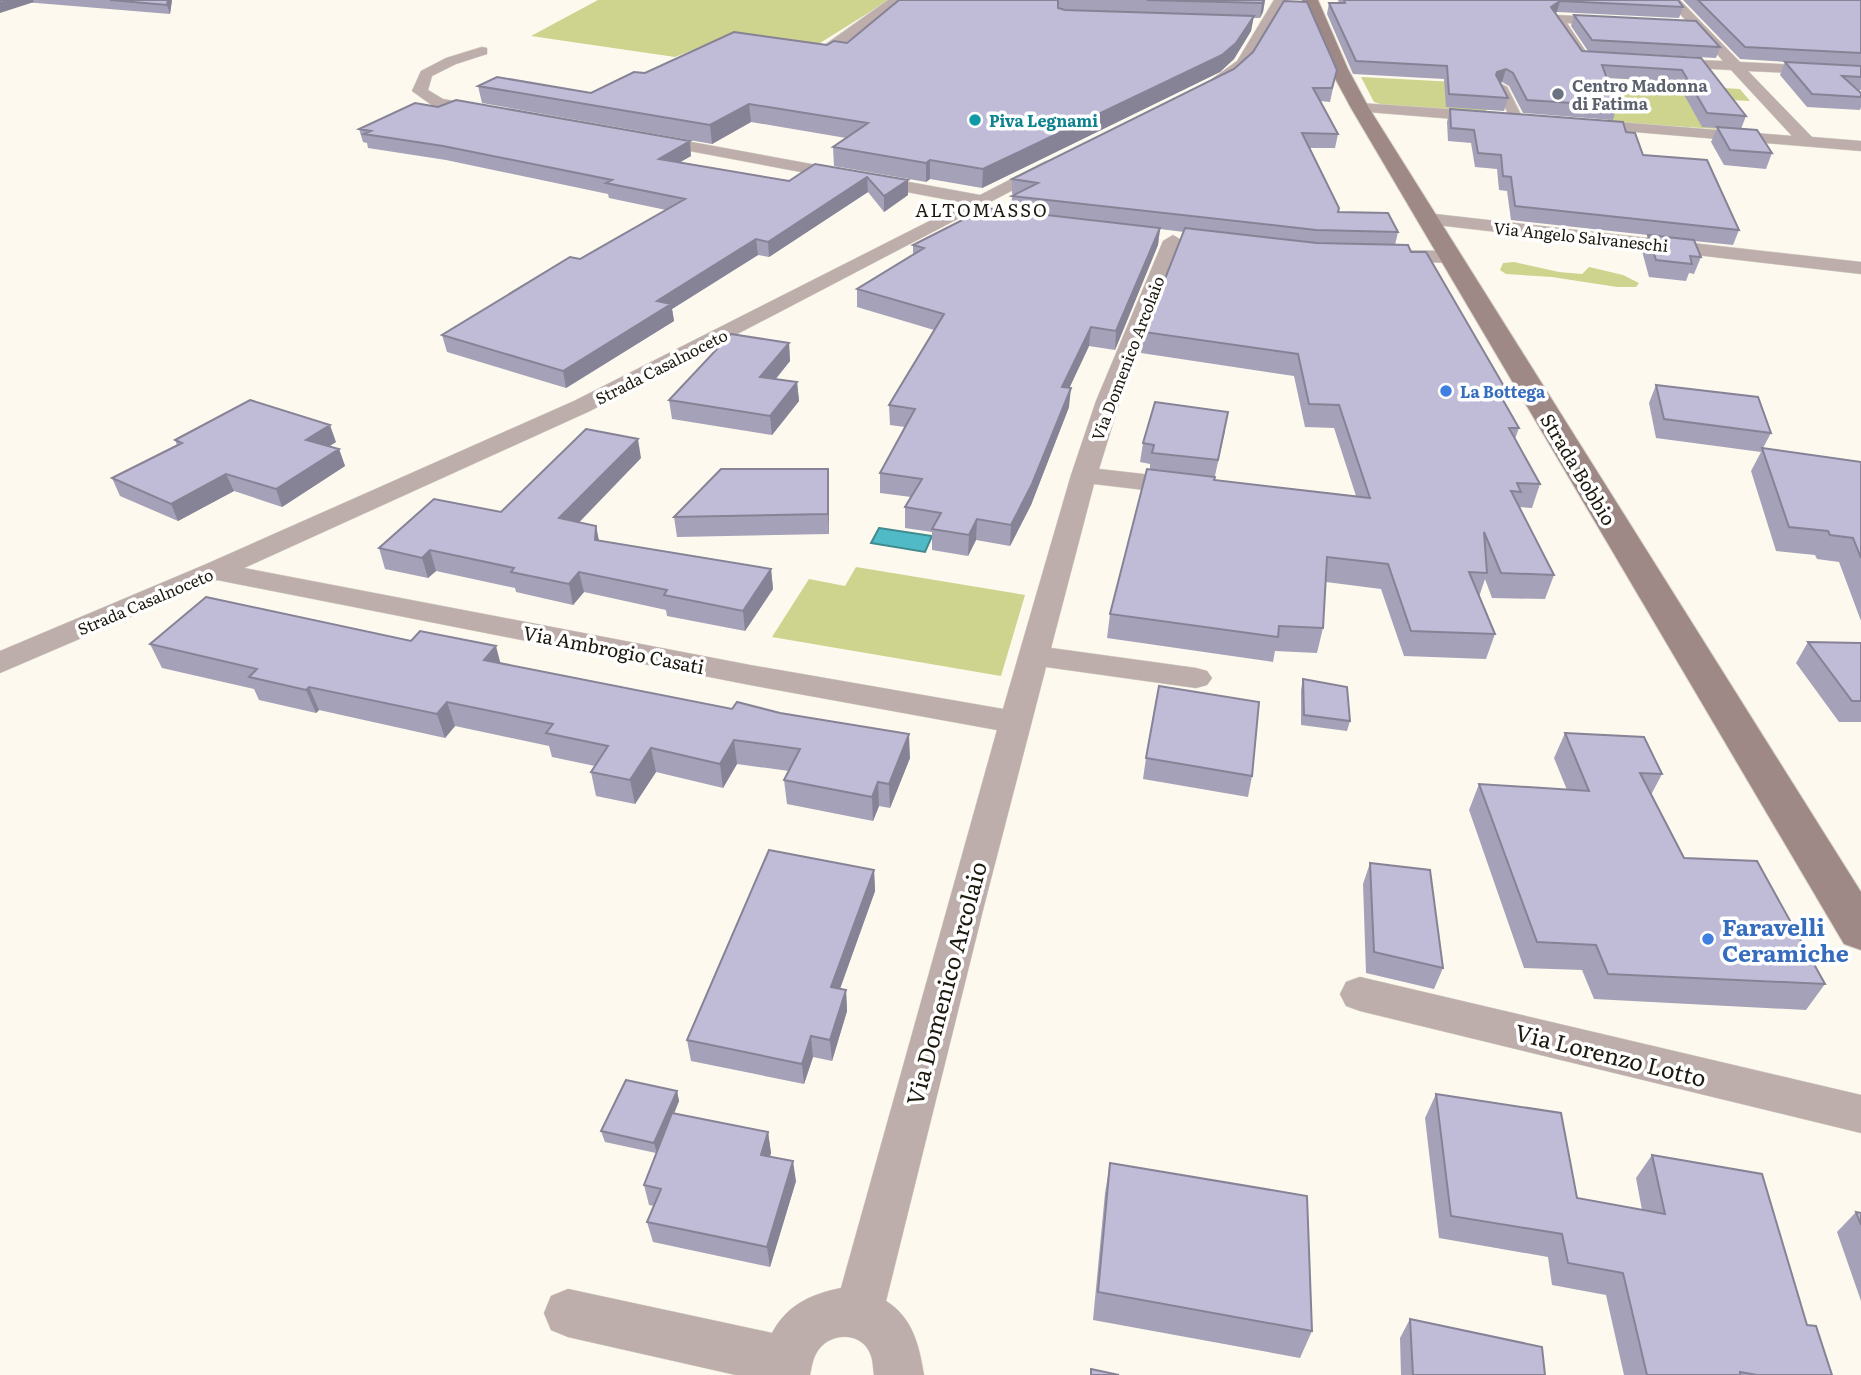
<svg xmlns="http://www.w3.org/2000/svg" width="1861" height="1375" viewBox="0 0 1861 1375" font-family="Literata,serif">
<style>
.green{fill:#ced38e}
.water{fill:#50bbc7;stroke:#418a90;stroke-width:2}
.lines{fill:none;stroke-linecap:round;stroke-linejoin:round}
.pedestrian-casing{stroke:#d9d5ca;stroke-width:2}
.minor-casing{stroke:#d9d5ca;stroke-width:1}
.secondary-casing{stroke:#d9d5ca;stroke-width:2}
.pedestrian{fill:#bdaeab;fill-rule:evenodd}
.minor{fill:#bdaeab;fill-rule:evenodd}
.secondary{fill:#9f8986;fill-rule:evenodd}
.wall{fill:#a5a1b8}
.shaded-wall{fill:#868396}
.building{fill:#c0bbd6;stroke:#868396;stroke-width:2}
.worship-dot{fill:#6b7280;stroke:#fff;stroke-width:2.5}
.culture-dot{fill:#0f9aa8;stroke:#fff;stroke-width:2.5}
.shop-dot{fill:#3f7fe0;stroke:#fff;stroke-width:2.5}
.labels{text-anchor:middle;dominant-baseline:central;stroke-width:7;stroke-linejoin:round;paint-order:stroke}
.far-worship-label{font-size:16px;font-weight:bold;fill:#5b616d;stroke:#fff;text-anchor:start}
.far-culture-label{font-size:16px;font-weight:bold;fill:#0d838f;stroke:#fff;text-anchor:start}
.far-street-label{font-size:16px;fill:#1d190f;stroke:#fff}
.far-shop-label{font-size:16px;font-weight:bold;fill:#366cbe;stroke:#fff;text-anchor:start}
.far-neighbourhood-label{font-size:18px;letter-spacing:2px;fill:#1d190f;stroke:#fff}
.street-label{font-size:19px;fill:#1d190f;stroke:#fff}
.near-shop-label{font-size:23px;font-weight:bold;fill:#366cbe;stroke:#fff;text-anchor:start}
.near-street-label{font-size:23px;fill:#1d190f;stroke:#fff}
</style>
<rect width="100%" height="100%" fill="#fdf9ee"/>
<path class="green" d="M598 0H889L812 48 723 38 675 57 531 36Z
M1361 77 1474 83 1487 113 1386 106 1374 102Z
M1526 77 1740 89 1750 101 1694 98 1717 129 1609 122 1590 90Z
M1514 262 1559 272 1582 274 1589 267 1623 275 1639 283 1636 287H1617L1552 277 1506 274 1500 270 1503 263Z
M856 567 1025 595 1001 676 772 637 809 579 845 586Z"/>
<path class="water" d="M879 528 932 536 925 552 871 543Z"/>
<g class="lines">
<g class="pedestrian-casing">
<path id="pedestrian" d="M1501 84 1507 87 1523 119 1521 122 1511 119 1495 87Z"/>
</g>
<g class="minor-casing">
<path id="minor" d="M888 0H902L836 50H826V44Z
M1274 0H1286C1273 22 1240 95 1209 87L1207 84 1209 81 1237 61Z
M1667 0H1680L1740 62 1861 68V76L1748 71 1812 137 1861 141V151L1575 127 1573 124 1575 121 1581 119 1792 136 1731 70 1659 66 1657 63 1664 59 1723 61Z
M1557 15 1615 18 1622 22 1615 26 1567 23 1587 53 1580 57 1575 56 1550 19Z
M482 47 487 48V54L456 64 432 76 428 90 443 99 492 108 494 111 492 114 486 116 433 106 412 91 421 71 446 58Z
M1360 103 1491 112 1499 117 1491 122 1355 111 1352 108 1355 105Z
M648 134 980 195 1046 161H1058L1061 165 590 411 244 568 750 665 1003 709 1071 475 1096 401 1163 241 1173 235 1183 241 1120 401 1099 469 1187 479 1196 481 1200 487 1196 493 1187 495 1094 484 1051 648 1196 668 1207 671 1212 678 1207 685 1196 688 1046 667 985 902 886 1301C913 1318 919 1345 924 1375H874C873 1368 873 1359 870 1353 861 1332 832 1332 819 1349 813 1357 812 1365 810 1375H736L568 1337 551 1330 544 1313 551 1296 568 1289 772 1333C787 1305 811 1294 841 1288L997 730 750 685 217 580 0 673V651L204 565 574 401 965 203 642 142 640 139 642 136Z
M1426 213 1861 262V274L1419 223 1417 219Z
M1386 250 1450 251 1460 257 1450 263 1379 260 1376 256Z
M1360 977 1861 1095V1133L1360 1011 1346 1006 1340 994 1346 982Z"/>
</g>
<g class="secondary-casing">
<path id="secondary" d="M1302 0H1318L1348 69 1369 108 1861 892V950L1844 944 1351 108 1330 69Z"/>
</g>
<use href="#pedestrian" class="pedestrian"/>
<use href="#minor" class="minor"/>
<use href="#secondary" class="secondary"/>
</g>
<path class="wall" d="M0 0H172L170 14Z
M939 0H1265L1263 12 1260 18H1253L1251 31 1234 59 1220 72 982 188 930 179 926 182 834 166 833 147 846 138 751 122 712 144 482 103 478 86 591 93 645 73 827 45 847 43Z
M1338 0H1678L1683 7 1679 18 1557 12 1555 13 1582 51 1701 58 1746 116 1741 129 1772 153 1766 169 1724 165 1711 142 1717 128 1702 127 1677 82 1607 78 1617 106 1613 120 1523 113 1509 86 1502 82 1500 83 1508 98 1504 111 1446 107 1444 79 1353 74 1327 14 1329 3H1339Z
M1683 0H1861V90H1858L1861 93V107L1860 110 1807 107 1780 75 1785 62 1834 65 1740 59Z
M1574 15 1720 47 1716 58 1588 51 1571 26Z
M1337 70 1330 102 1320 101 1338 134 1335 148H1309L1339 212 1398 232 1395 245 1411 252 1505 388 1502 398 1519 428 1515 439 1540 484 1532 508 1519 507 1554 575 1545 599 1492 598 1485 579 1479 597 1495 634 1486 659 1404 656 1381 589 1326 582 1323 628 1317 653 1275 651 1273 662 1107 638 1110 614 1150 469V464L1140 462 1143 443 1225 431 1214 480 1356 496 1334 428 1305 427 1294 376 1141 353 1144 332 1184 232 1160 229 1158 245 1115 350 1089 346 1069 388V407L1031 505 1010 546 976 540 968 556 932 550V532L905 528V507L911 497 880 493V473L905 427 890 425 889 405 934 330 857 307V289L913 255V245L1011 211 1012 196 1015 194H1012V179Z
M1450 109 1626 132 1643 155 1739 230 1733 245 1694 241 1701 257 1694 274 1689 273 1686 281 1649 277 1642 251 1648 235 1511 220 1507 191 1499 190 1497 169 1475 167 1471 143 1448 141 1447 122Z
M359 129 691 156 680 162 789 181 815 164 908 180V195L884 212 868 192 769 257 758 255 672 309 674 321 566 388 447 352 442 335 580 259 666 210 609 198 608 194 446 160 368 148 367 143 363 142Z
M789 343 790 361 776 379 797 382 799 401 772 435 672 419 669 400Z
M1656 385 1771 433 1763 448 1861 462V621L1839 562 1817 559 1815 555 1776 551 1751 471 1761 452 1656 438 1649 403Z
M175 440 336 442 329 446 339 449 345 466 282 507 234 491 178 521 120 496 112 478 177 445Z
M641 458 579 522 596 526 599 541 771 569 773 589 745 631 667 616 666 610 584 592 573 605 516 592 515 588 436 571 428 578 385 569 379 548 501 512Z
M829 488V534L677 537 674 517Z
M1808 642 1861 643V722H1839L1796 663Z
M150 644 500 663 910 758 890 808 879 806 873 821 787 804 784 780 789 771 737 764 723 788 656 772 635 804 596 796 591 772 595 766 552 757 549 746 455 726 445 738 319 710 316 713 259 700 254 689 162 668Z
M1303 679 1350 721 1347 731 1301 725V690Z
M1565 733 1662 774 1651 795 1684 858 1825 984 1806 1010 1594 999 1582 970 1524 968 1469 810 1479 784 1567 790 1554 758Z
M1146 758 1252 776 1248 797 1143 779Z
M1370 863 1443 968 1434 989 1366 973 1363 884Z
M874 870 875 891 840 989 846 990 847 1011 832 1061 813 1057 804 1084 691 1061 687 1040Z
M677 1091 679 1101 674 1114 768 1132 771 1153 770 1156 796 1181 770 1267 653 1242 647 1222 654 1206 649 1205 644 1185 656 1153 605 1142 601 1131Z
M1436 1094 1577 1198 1642 1210 1636 1178 1652 1155 1807 1325 1832 1375H1624L1606 1295 1552 1285 1548 1257 1439 1238 1425 1118Z
M1110 1163 1312 1331 1300 1358 1093 1320 1105 1193Z
M1856 1212 1861 1213V1301L1837 1232Z
M1410 1319 1545 1375H1401L1400 1338Z"/>
<path class="shaded-wall" d="M10 0H33L34 2 0 13V3Z
M168 0H172L170 14 167 5Z
M1264 0H1265L1263 12 1260 18 1262 3Z
M1560 1 1557 12 1547 18 1551 7Z
M1254 16 1251 31 1234 59 1220 72 982 188 983 169Z
M1506 69 1502 82 1494 85 1497 72Z
M749 104 751 122 712 144 710 125Z
M690 141 691 156 661 173 659 159Z
M930 160V179L926 182V163Z
M867 177 868 192 769 257 768 242Z
M908 180V195L884 212V196Z
M1160 228 1158 245 1115 350 1116 331Z
M756 239 758 255 672 309 674 321 566 388 563 371 657 301Z
M1091 327 1089 346 1061 406 1062 387Z
M789 343 790 361 762 395 760 377Z
M797 382 799 401 772 435 770 416Z
M1071 388 1069 407 1031 505 1010 546 1011 525Z
M330 425 336 442 313 457 306 440Z
M638 439 641 458 564 538 559 518Z
M339 449 345 466 282 507 276 489Z
M828 469 829 488V534L828 514Z
M226 474 234 491 178 521 171 504Z
M977 519 976 540 968 556 969 535Z
M596 526 600 546 595 540Z
M430 550 436 571 428 578 422 558Z
M771 569 773 589 745 631 743 611Z
M579 572 584 592 573 605 569 584Z
M496 646 502 669 484 660Z
M309 687 319 710 316 713 306 690Z
M447 702 455 726 445 738 437 714Z
M909 734 910 758 890 808 889 784Z
M734 740 737 764 723 788 720 764Z
M651 748 656 772 635 804 630 780Z
M878 782 879 806 873 821 872 797Z
M874 870 875 891 833 1008 831 987Z
M846 990 847 1011 832 1061 830 1040Z
M811 1036 813 1057 804 1084 802 1064Z
M677 1091 679 1101 657 1153 654 1143Z
M768 1132 771 1153 764 1175 761 1155Z
M793 1161 796 1181 770 1267 767 1247Z"/>
<path class="building" d="M0 0H10L0 3Z
M110 0H168L167 5Z
M899 0H1058V8L1065 10 1254 16 1236 43 1222 55 983 169 930 160 926 163 833 147 868 123 749 104 710 125 478 86 497 77 591 93 634 72 645 73 734 32 827 45 834 41 847 43Z
M1147 0H1264L1262 3Z
M1344 0H1678L1683 7 1560 1 1551 7 1582 51 1701 58 1746 116 1707 113 1682 70 1602 65 1617 106 1527 100 1513 73 1506 69 1497 72 1496 75 1508 98 1449 94 1447 66 1356 61 1329 3H1345Z
M1698 0H1861V53L1745 47Z
M1284 1 1307 2 1337 70 1332 88H1313L1338 134 1302 133 1339 208 1338 212 1388 213 1398 232 1316 230 1012 196 1038 183 1012 179 1234 69 1253 52Z
M1574 15 1696 21 1720 47 1592 40Z
M1785 62 1861 66V77L1842 76 1861 93V97L1812 94Z
M456 100 690 141 659 159 789 181 815 164 908 180 884 196 867 177 768 242 756 239 657 301 671 304 563 371 442 335 570 257 580 259 685 199 606 183 612 180 443 146 364 134 371 131 359 129 415 103 438 107Z
M1450 109 1623 122 1626 132 1635 133 1643 155 1707 160 1739 230 1515 206 1511 177 1503 176 1501 155 1478 153 1474 130 1451 128Z
M1717 127 1757 130 1772 153 1730 150Z
M986 208 1160 228 1116 331 1091 327 1062 387 1071 388 1032 484 1011 525 977 519 969 535 932 529 941 513 905 507 922 479 880 473 915 409 889 405 944 314 857 289 924 248 913 245Z
M1185 228 1317 243 1408 245 1411 252H1426L1505 388H1496L1519 428H1509L1540 484 1517 483 1521 492 1511 491 1554 575 1501 573 1484 532 1487 573 1469 572 1495 634 1411 631 1388 564 1327 557 1323 628 1279 626 1278 637 1110 614 1147 469 1215 477 1214 480 1370 498 1339 405 1309 404 1298 354 1144 332Z
M1648 235 1694 240 1701 257 1690 256 1692 264 1656 260Z
M731 334 789 343 760 377 797 382 770 416 669 400Z
M1656 385 1758 397 1771 433 1664 419Z
M250 400 330 425 306 440 339 449 276 489 226 474 171 504 112 478 182 443 175 440Z
M1155 402 1228 412 1218 460 1152 453 1154 445 1143 443Z
M586 429 638 439 559 518 596 526 595 540 771 569 743 611 664 595 667 590 579 572 569 584 511 572 514 568 430 550 422 558 379 548 434 499 501 512Z
M1762 448 1861 462V558L1853 538 1830 535 1828 531 1789 527Z
M721 469H828V514L674 517Z
M206 597 411 641 420 631 496 646 484 660 732 709 737 702 780 713 909 734 889 784 878 782 872 797 784 780 800 749 734 740 720 764 651 748 630 780 591 772 608 746 546 733 553 724 447 702 437 714 309 687 306 690 249 677 257 669 150 644Z
M1808 642 1861 643V701H1852Z
M1303 679 1347 687 1350 721 1304 715Z
M1159 686 1259 702 1252 776 1146 758Z
M1565 733 1644 737 1662 774 1640 773 1684 858 1757 861 1825 984 1608 974 1596 945 1537 942 1479 784 1589 791Z
M769 850 874 870 831 987 846 990 830 1040 811 1036 802 1064 687 1040Z
M1370 863 1430 870 1443 968 1374 952Z
M626 1080 677 1091 654 1143 601 1131Z
M1436 1094 1561 1113 1577 1198 1665 1214 1652 1155 1762 1174 1807 1325 1816 1326 1832 1375H1757L1740 1372V1375H1647L1623 1273 1568 1263 1562 1234 1451 1216Z
M672 1113 768 1132 761 1155 793 1161 767 1247 647 1222 661 1189 644 1185Z
M1110 1163 1307 1196 1312 1331 1098 1292Z
M1856 1212 1861 1213V1225Z
M1410 1319 1542 1347 1545 1375H1413Z
M1091 1369 1119 1375H1091Z"/>
<circle class="worship-dot" cx="1558" cy="94" r="7"/>
<circle class="culture-dot" cx="975" cy="120" r="7"/>
<g class="shop-dot">
<circle cx="1446" cy="391" r="7"/>
<circle cx="1708" cy="939" r="7"/>
</g>
<g class="labels">
<g class="far-worship-label">
<text x="1572" y="85">Centro Madonna<tspan x="1572" dy="18">di Fatima</tspan></text>
</g>
<g class="far-culture-label">
<text x="989" y="120">Piva Legnami</text>
</g>
<g class="far-street-label">
<text transform="translate(1581 236) rotate(6)">Via Angelo Salvaneschi</text>
<text transform="translate(1127 358) rotate(-69)">Via Domenico Arcolaio</text>
<text transform="translate(661 366) rotate(-27)">Strada Casalnoceto</text>
<text transform="translate(145 601) rotate(-23)">Strada Casalnoceto</text>
</g>
<g class="far-shop-label">
<text x="1460" y="391">La Bottega</text>
</g>
<g class="far-neighbourhood-label">
<text x="982" y="209">ALTOMASSO</text>
</g>
<g class="street-label">
<text transform="translate(1579 469) rotate(59)">Strada Bobbio</text>
<text transform="translate(614 649) rotate(11)">Via Ambrogio Casati</text>
</g>
<g class="near-shop-label">
<text x="1722" y="926">Faravelli<tspan x="1722" dy="26">Ceramiche</tspan></text>
</g>
<g class="near-street-label">
<text transform="translate(945 983) rotate(-75)">Via Domenico Arcolaio</text>
<text transform="translate(1611 1054) rotate(14)">Via Lorenzo Lotto</text>
</g>
</g>
</svg>
